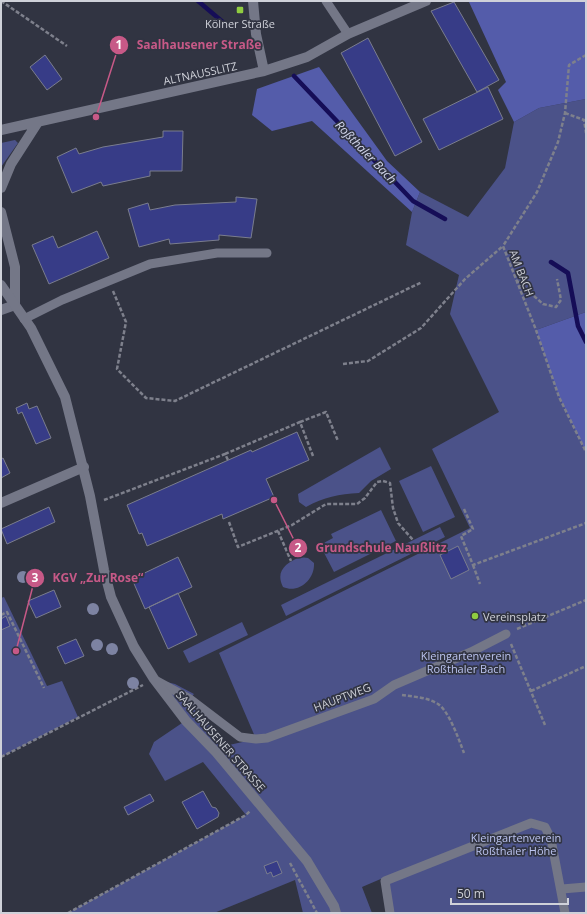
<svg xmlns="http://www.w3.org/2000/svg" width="587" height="914" viewBox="0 0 587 914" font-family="'Open Sans',sans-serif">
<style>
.green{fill:#4b5289}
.forest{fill:#545caa}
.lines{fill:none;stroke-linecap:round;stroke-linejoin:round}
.stream{stroke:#150d57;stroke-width:4.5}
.building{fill:#373c87;stroke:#7a7d8d}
.path{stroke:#7e808c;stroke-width:2.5;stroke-dasharray:4 2;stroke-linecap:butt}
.service{stroke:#747787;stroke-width:9}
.minor{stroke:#747787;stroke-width:10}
.tertiary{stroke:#747787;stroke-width:10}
.tree{fill:#7d83a2}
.poi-dot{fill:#90cd40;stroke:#313442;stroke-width:1.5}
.labels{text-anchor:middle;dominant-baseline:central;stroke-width:3.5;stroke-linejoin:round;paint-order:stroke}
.poi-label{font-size:11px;fill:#cfd1d9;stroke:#313442}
.street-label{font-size:11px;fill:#cfd1d9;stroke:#313442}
.park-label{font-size:11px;fill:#bcc4f0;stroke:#313442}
.water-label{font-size:12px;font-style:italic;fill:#d3d7ed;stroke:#313442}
.leader{fill:none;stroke:#c75987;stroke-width:1.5}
.callout-dot{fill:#c75987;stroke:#313442;stroke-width:1.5}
.mark-label{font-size:12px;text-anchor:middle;font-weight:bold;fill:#fff}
.callout-label{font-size:12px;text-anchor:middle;font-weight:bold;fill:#c75987;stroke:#313442;stroke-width:3.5;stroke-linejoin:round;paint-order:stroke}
</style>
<rect width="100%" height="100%" fill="#313442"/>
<path class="green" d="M586 99V312L536 330 559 397 586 452V913H390L383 878 362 887 372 913H303L295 880 214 913H68L246 815 203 762 165 781 149 754 154 742 185 721 154 679 175 684 194 694 187 702 229 745 256 739 219 653 470 528 432 449 499 412 450 314 459 275 406 245 412 212 420 192 468 217 505 168 514 122 539 108Z
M15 140 18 143 1 167V143Z
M380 447 391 469 371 481 359 493C339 494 324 497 306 507L299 502 298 494Z
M431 466 455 517 423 532 399 481Z
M381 510 396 541 334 572 320 545 333 538 331 534Z
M440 527 445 537 286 616 281 605Z
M300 557 308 558 314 563C315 579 299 594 283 587 275 571 286 563 300 557Z
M4 597 47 686 62 681 78 717 1 757V598Z
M242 622 248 635 189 663 183 651Z"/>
<path class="forest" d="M473 1H586V99L539 108 514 122 498 90 506 82 469 2Z
M319 67 387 161 420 192 412 212 312 121 272 131 252 115 257 89Z
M586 312V452L559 397 536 330Z"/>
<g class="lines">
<path class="stream" d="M198 1 224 23
M294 76 413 201 445 219
M551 262 568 273 578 326 586 342"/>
</g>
<path class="building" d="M454 2 499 80 477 92 431 11Z
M368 38 422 142 395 156 341 53Z
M45 55 62 79 47 90 30 67Z
M488 87 503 119 439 150 423 119Z
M163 131H183L182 171H150V176L103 186 101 182 72 193 57 157 76 148 79 154 103 147 163 137Z
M236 197 257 199 251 238 219 235V240L170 244 169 239 139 247 128 209 148 203 150 210 175 205 236 202Z
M97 231 109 258 49 284 32 245 53 236 58 248Z
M27 403 29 409 37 406 51 438 36 444 22 412 18 414 16 408Z
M297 432 309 460 266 479 274 497 223 519 222 514 147 546 142 533 139 534 127 505 251 450 252 452Z
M3 458 10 473 1 478V459Z
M49 507 55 522 7 544 1 529Z
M458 546 469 570 451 579 440 555Z
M178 557 192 587 145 609 132 579Z
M54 590 61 607 36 618 28 601Z
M178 593 197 635 168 649 149 607Z
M6 616 10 626 1 630V619Z
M76 639 84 656 65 664 57 647Z
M203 791 212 807 216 808 219 813 218 817 197 829 182 802Z
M150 794 154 801 128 815 124 807Z
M277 861 282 873 273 877 271 872 267 874 264 866Z"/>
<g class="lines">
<path class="path" d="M1 1 67 46
M586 55 569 65 565 113 558 142 537 192 503 246 536 330 559 397 586 452
M565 113 584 120 586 133
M516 280 543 304 556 307 561 300 557 279
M113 291 126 322 117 369 146 398 175 401 422 282
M343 364 368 361 421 328 465 279 503 246
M300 422 326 412 338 441
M225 454 300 422 313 456
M104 500 225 454 228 460
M464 509 473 529 461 536 473 565 586 523
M229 522 238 547 292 525 326 504H357L365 498 377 482 383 481 390 483 393 508 398 523 413 540
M278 531 291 561
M473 565 480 584
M1 615 7 612 44 688
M517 629 586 600
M511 644 545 725
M531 691 586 666
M402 695C414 697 427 697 438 704 449 711 459 740 464 753
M1 757 143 685
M290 863 317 913
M68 913 246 815 250 811"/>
<path class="service" d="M326 1 348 34
M24 319 62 300 150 264 217 253H267
M155 680 190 699 240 737 256 739 267 738 374 699 394 685 471 652 506 634
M562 889 586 887
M390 913 385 881 531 823 545 827 551 839 565 913"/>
<path class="minor" d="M253 1 256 34 264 71
M1 130 264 71 307 57 348 34 426 1
M1 188 11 164 38 122
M1 212 15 267V305L1 310
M1 503 84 467"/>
<path class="tertiary" d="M1 285 31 328 65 397 90 496 104 570 111 597 134 647 154 679 186 721 216 752 307 861 334 906 336 913"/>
</g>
<g class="tree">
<circle cx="23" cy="577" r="6"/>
<circle cx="93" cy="609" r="6"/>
<circle cx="97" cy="645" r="6"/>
<circle cx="112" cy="649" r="6"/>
<circle cx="133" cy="683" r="6"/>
</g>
<g class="poi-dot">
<rect x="236" y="6" width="8" height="8" rx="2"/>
<circle cx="475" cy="616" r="4"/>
</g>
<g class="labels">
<g class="poi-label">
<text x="240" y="23">Kölner Straße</text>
<text x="483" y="616" text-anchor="start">Vereinsplatz</text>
</g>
<g class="street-label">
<text transform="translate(200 73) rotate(-12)">ALTNAUSSLITZ</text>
<text transform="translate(522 273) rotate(69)">AM BACH</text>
<text transform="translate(342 697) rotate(-21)">HAUPTWEG</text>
<text transform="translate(221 741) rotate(49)">SAALHAUSENER STRASSE</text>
</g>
<g class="park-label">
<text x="466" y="655">Kleingartenverein<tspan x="466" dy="13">Roßthaler Bach</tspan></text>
<text x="516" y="837">Kleingartenverein<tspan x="516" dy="13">Roßthaler Höhe</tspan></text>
</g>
<g class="water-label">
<text transform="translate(366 152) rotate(46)">Roßthaler Bach</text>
</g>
</g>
<path class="leader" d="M96 117L119 45M274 500L298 548M16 651L35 578"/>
<g class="callout-dot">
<circle cx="96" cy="117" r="4"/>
<circle cx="274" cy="500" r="4"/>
<circle cx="16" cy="651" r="4"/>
<circle cx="119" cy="45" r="10"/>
<circle cx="298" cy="548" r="10"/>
<circle cx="35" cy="578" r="10"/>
</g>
<g class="mark-label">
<text x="119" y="49">1</text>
<text x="298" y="552">2</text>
<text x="35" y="582">3</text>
</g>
<g class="callout-label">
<text x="199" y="49">Saalhausener Straße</text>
<text x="381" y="552">Grundschule Naußlitz</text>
<text x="98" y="582">KGV „Zur Rose“</text>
</g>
<rect width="587" height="914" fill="none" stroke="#cfd1d9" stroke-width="4"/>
<path d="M451 898v6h117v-6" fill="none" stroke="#cfd1d9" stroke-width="2"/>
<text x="457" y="898" font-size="12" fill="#cfd1d9" stroke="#313442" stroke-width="3" paint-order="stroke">50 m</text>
</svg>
